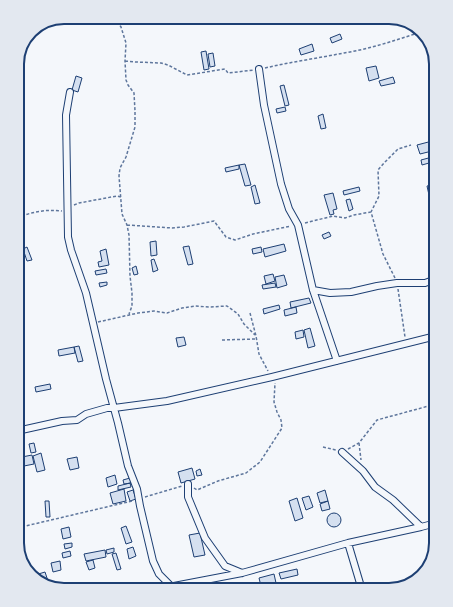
<svg xmlns="http://www.w3.org/2000/svg" width="453" height="607" viewBox="0 0 453 607" font-family="Merriweather,serif">
<style>
.building{fill:#d5e0f0;stroke:#1d3f73}
.lines{fill:none;stroke-linecap:round;stroke-linejoin:round}
.street-casing{stroke:#1d3f73;stroke-width:8}
.path{stroke:#5e769c;stroke-width:1.5;stroke-dasharray:3 2;stroke-linecap:butt}
.street{stroke:#f4f7fb;stroke-width:6}
.rim{fill:none;stroke:#1d3f73;stroke-width:2}
</style>
<rect width="100%" height="100%" fill="#f4f7fb"/>
<path class="building" d="M340 34 342 39 332 43 330 38Z
M312 44 314 51 301 55 299 49Z
M206 51 209 69 204 70 201 52Z
M213 53 215 66 210 67 208 54Z
M376 66 379 78 369 81 366 68Z
M76 76 82 78 78 92 72 90Z
M393 77 395 83 381 86 379 81Z
M284 85 289 105 285 106 280 86Z
M285 107 286 111 277 113 276 109Z
M323 114 326 128 321 129 318 116Z
M436 140V150L420 154 417 145Z
M436 156V161L422 165 421 160Z
M245 164 251 185 245 186 239 165Z
M239 165V169L226 172 225 168Z
M436 184V193L429 195 427 186Z
M255 185 260 203 255 204 251 187Z
M359 187 360 191 344 195 343 191Z
M333 193 337 209 333 210 334 214 330 215 324 195Z
M350 199 353 209 349 211 346 200Z
M329 232 331 236 324 239 322 235Z
M156 241 157 255 151 256 150 242Z
M284 244 286 251 265 257 263 249Z
M189 246 193 264 188 265 183 247Z
M27 247 32 260 27 261 23 249Z
M261 247 262 252 253 254 252 249Z
M106 249 109 265 99 267 98 262 102 261 100 251Z
M154 259 158 270 153 272 151 260Z
M136 266 138 274 134 275 132 268Z
M106 269 107 273 96 275 95 271Z
M273 274 275 281 266 284 264 276Z
M284 275 287 285 277 288 275 277Z
M107 282V285L100 287 99 283Z
M275 283 276 287 263 289 262 285Z
M309 298 311 303 291 308 290 302Z
M279 305 280 309 264 314 263 309Z
M296 307 297 313 285 316 284 310Z
M310 328 315 346 308 348 304 330Z
M303 330 304 337 296 339 295 332Z
M184 337 186 345 178 347 176 338Z
M79 346 83 361 78 362 74 347Z
M74 347 75 353 59 356 58 350Z
M50 384 51 389 36 392 35 387Z
M34 443 36 452 31 453 29 444Z
M41 453 45 470 37 472 33 456Z
M32 455 34 464 24 466 22 457Z
M77 457 79 468 70 470 67 459Z
M192 468 195 479 181 483 178 472Z
M200 469 202 475 197 476 196 471Z
M115 475 117 484 108 487 106 478Z
M130 478 131 483 124 484 123 480Z
M130 483 131 487 118 490V486Z
M124 489 126 501 113 504 110 493Z
M133 490 136 499 130 501 127 492Z
M325 490 328 501 320 503 317 493Z
M309 496 313 507 306 510 302 498Z
M297 498 303 518 295 521 289 501Z
M45 501H49L50 517H46Z
M328 501 330 509 322 511 320 504Z
M327 520a7 7 0 1 1 14 0a7 7 0 1 1-14 0Z
M126 526 132 542 126 544 121 528Z
M69 527 71 537 63 539 61 529Z
M200 533 205 555 194 557 189 535Z
M72 543V547L65 549 64 544Z
M133 547 136 556 129 559 127 549Z
M114 548V552L107 554 106 550Z
M105 550 106 557 86 561 84 554Z
M70 551 71 556 63 558 62 553Z
M116 553 121 569 117 570 112 554Z
M93 560 95 568 89 570 86 562Z
M60 561 61 570 53 572 51 563Z
M297 569 298 575 281 579 279 573Z
M45 572 49 584 45 585 41 584 36 579 35 575Z
M274 574 276 583 268 585 269 588 262 590 259 578Z
M404 581 405 586 397 588 396 583Z"/>
<g class="lines">
<g class="street-casing">
<path id="street" d="M259 69 264 105 281 184 289 209 298 225 313 290 337 361
M70 92 66 115 68 237 71 250 86 293 106 379 118 423 128 466 137 489 140 506 153 561 159 574 171 586 172 590
M313 290 330 293 351 292 377 286 397 283H425L436 279
M17 431 62 421 77 420 86 414 107 408H114L167 401 272 377 436 336
M342 452 363 471 375 487 393 500 421 527
M188 484V497L205 538 225 566 242 573
M348 543 362 590
M153 590 242 573 348 543 421 527 436 523"/>
</g>
<path class="path" d="M115 17 121 27 126 43 125 61 126 80 128 85 134 93 135 111V127L126 157 120 168 119 176 122 214 127 225 129 235 130 276 132 293V306L129 314
M125 61 136 62 161 63 168 65 187 75 225 69 228 73 254 70
M265 68C291 62 318 58 344 53 370 49 396 40 421 32
M74 205 79 203 117 196 121 197
M17 218C31 212 46 209 62 211
M305 223 333 216 345 218 354 215 371 212
M127 225 172 228 184 227 214 221 226 237 235 240 253 234 291 226
M395 278 383 254 371 212 379 196 378 170 384 163 398 149 411 145
M398 289 405 337
M250 313 256 336 259 354 268 371
M98 322 138 313 154 311 167 313 182 308 195 306 209 307 227 306 238 314 244 324 255 335
M222 340 256 339
M359 443 361 460
M323 447 336 450
M348 449 359 443 377 420 436 404
M194 488 197 490 218 481 246 473 260 462 282 428 281 420 277 412 274 402 275 383
M145 497 182 486
M17 528 132 501"/>
<use href="#street" class="street"/>
</g>
<path d="M0 0H453V607H0ZM64 24H389A40 40 0 0 1 429 64V543A40 40 0 0 1 389 583H64A40 40 0 0 1 24 543V64A40 40 0 0 1 64 24Z" fill="#e3e8f0" fill-rule="evenodd"/>
<path class="rim" d="M64 24H389A40 40 0 0 1 429 64V543A40 40 0 0 1 389 583H64A40 40 0 0 1 24 543V64A40 40 0 0 1 64 24Z"/>
</svg>
